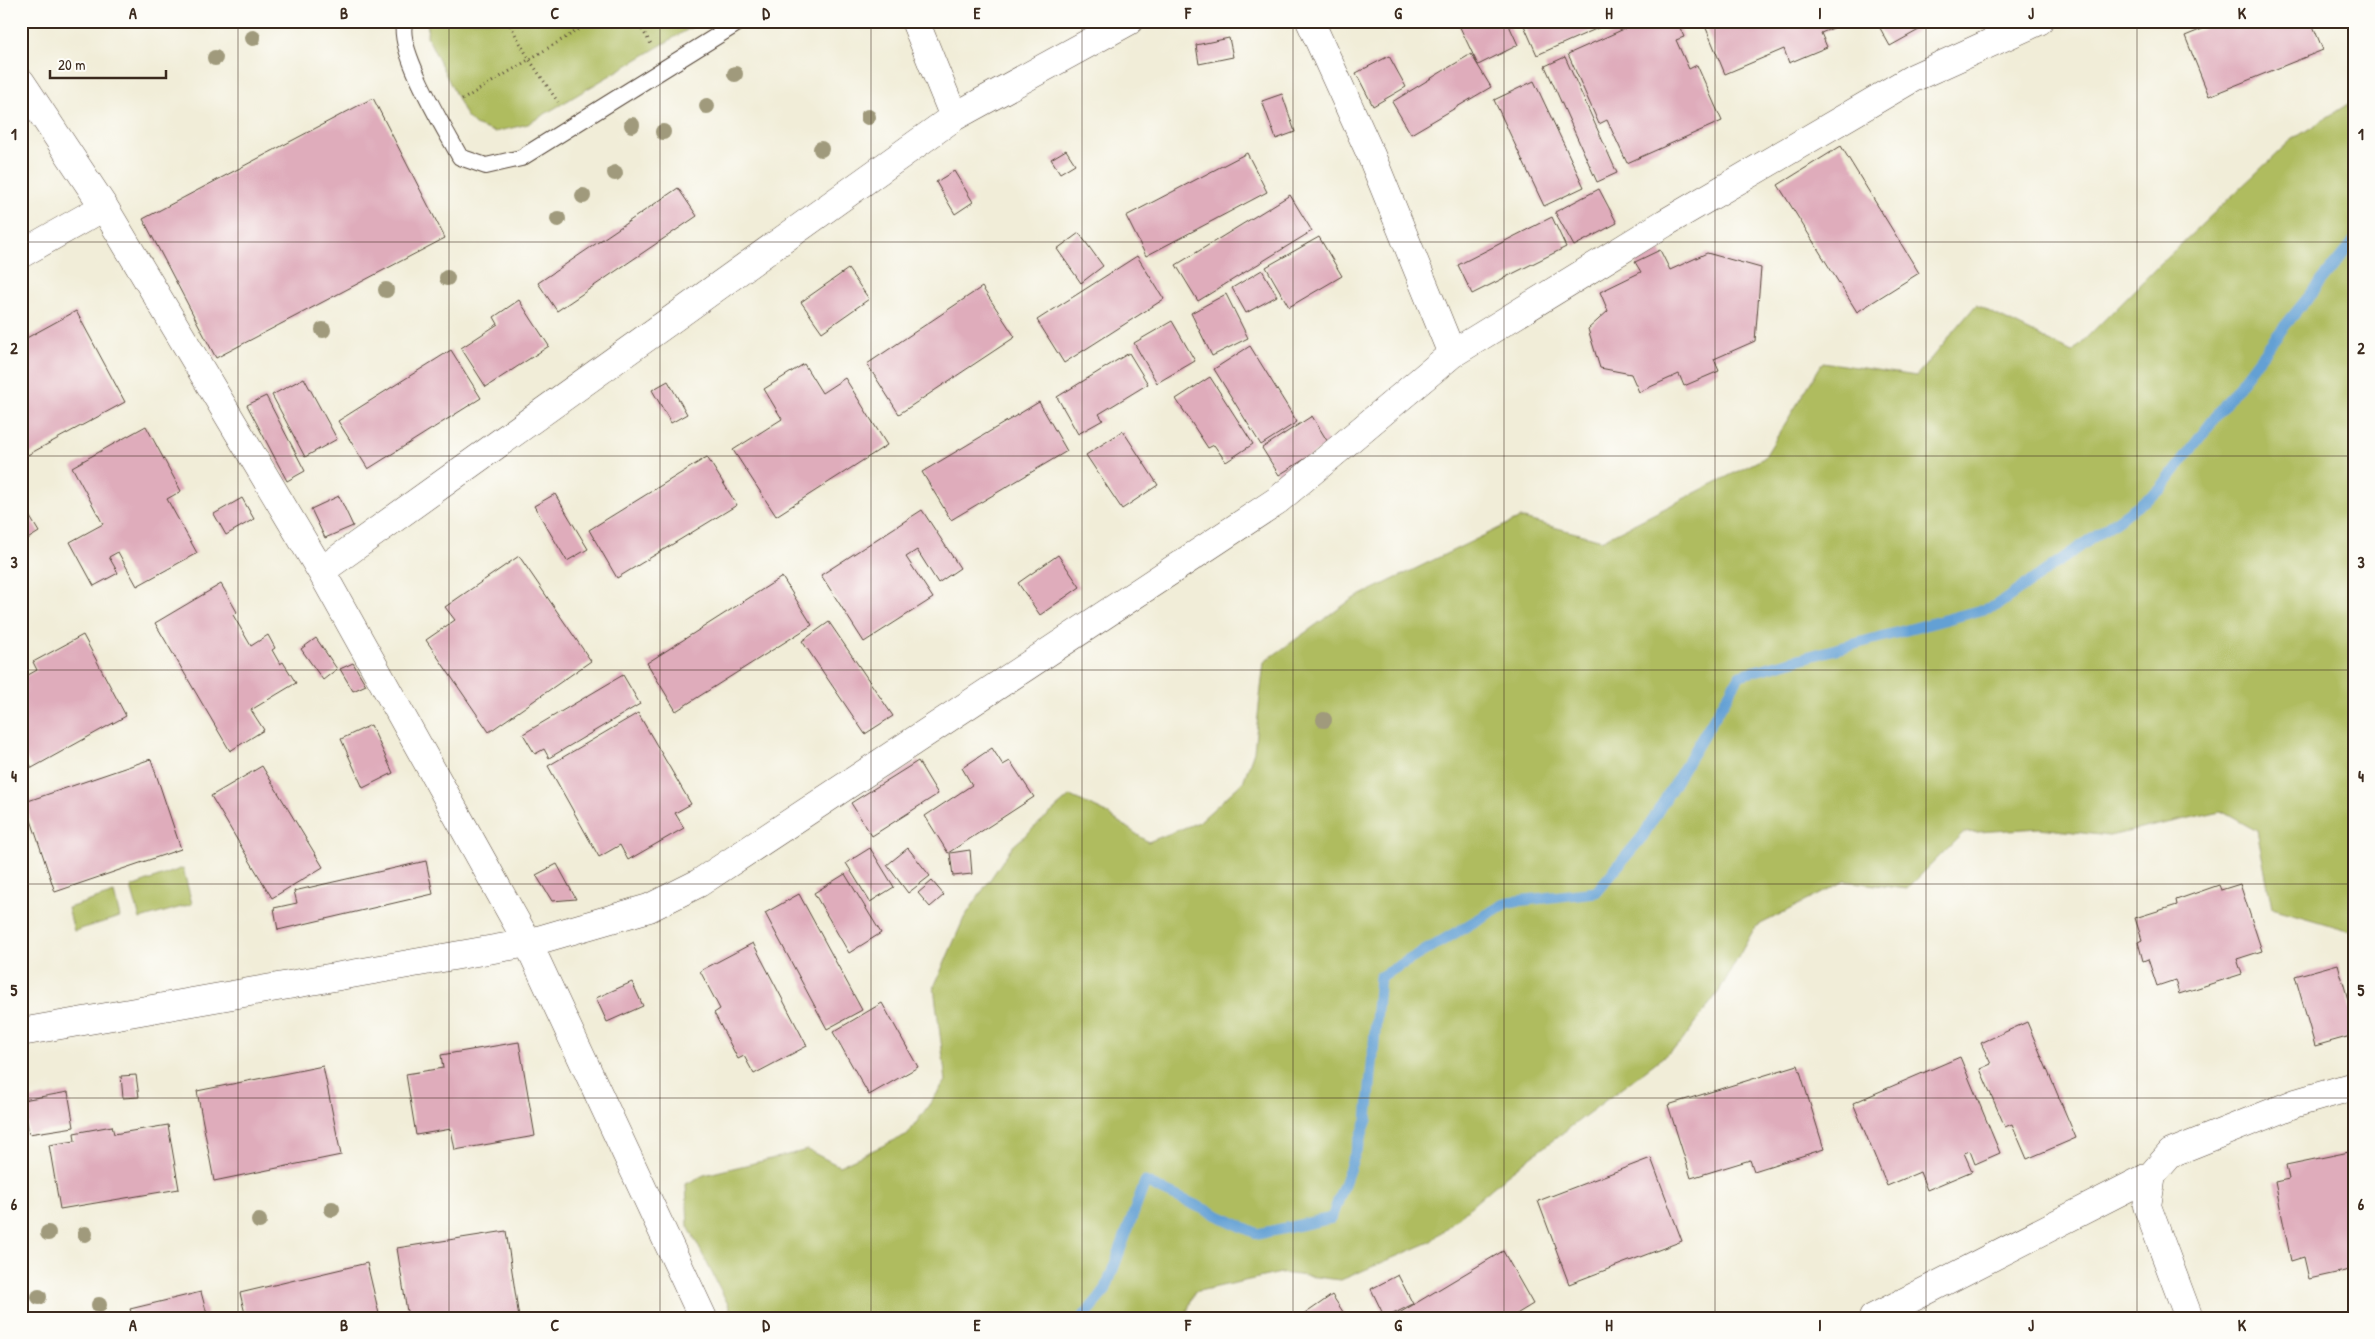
<svg xmlns="http://www.w3.org/2000/svg" width="2375" height="1339" viewBox="0 0 2375 1339" font-family="'Patrick Hand',sans-serif">
<style>
.green{fill:#afbc5e;stroke:#75733e}
.lines{fill:none;stroke-linecap:round;stroke-linejoin:round}
.stream{stroke:#63a0d4;stroke-width:11}
.building{fill:#dfacbb}
.service-casing{stroke:#56473a;stroke-width:18}
.minor-casing{stroke:#56473a;stroke-width:29}
.path{stroke:#56473a;stroke-width:3;stroke-dasharray:1 4;stroke-linecap:butt}
.service{stroke:#fff;stroke-width:16}
.minor{stroke:#fff;stroke-width:28}
.tree{fill:#a09a7c}
.grid{fill:none;stroke:#3b2a1e;stroke-width:1;stroke-opacity:0.55}
.neatline{fill:none;stroke:#3b2a1e;stroke-width:2}
.grid-label{font-size:16px;text-anchor:middle;font-weight:bold;fill:#3b2a1e}
</style>
<rect width="100%" height="100%" fill="#fdfcf7"/>
<filter id="ink" filterUnits="userSpaceOnUse"><feTurbulence type="fractalNoise" baseFrequency=".02" numOctaves="2"/><feDisplacementMap in="SourceGraphic" scale="10" xChannelSelector="R" yChannelSelector="G"/><feConvolveMatrix kernelMatrix="1 2 1 2 8 2 1 2 1" color-interpolation-filters="sRGB"/></filter>
<filter id="wash" filterUnits="userSpaceOnUse"><feTurbulence type="fractalNoise" baseFrequency=".0096" numOctaves="4" result="noise"/><feDisplacementMap in="SourceGraphic" scale="20" xChannelSelector="R" yChannelSelector="G"/><feGaussianBlur stdDeviation="1.12" result="paint"/><feColorMatrix in="noise" values="0 0 0 0 0 0 0 0 0 0 0 0 0 0 0 0 0 1.4 0 .05"/><feComposite in="paint" operator="in"/></filter>
<g filter="url(#wash)">
<rect width="100%" height="100%" fill="#f1edd8"/>
<path class="green" d="M428 21H702L528 124 495 132 475 125 466 116 427 36Z
M2354 100V932L2272 908 2257 831 2221 811 2109 836 2039 828 1963 833 1907 889 1845 881 1755 927 1720 990 1680 1044 1507 1175 1430 1242 1341 1280 1281 1273 1194 1292 1185 1318H735L688 1226 686 1184 704 1175 808 1150 839 1166 908 1134 946 1081 934 987 964 918 1012 847 1070 796 1103 811 1148 842 1199 822 1243 782 1254 751 1264 662 1351 600 1520 518 1602 540 1764 458 1823 362 1916 376 1976 305 2072 352 2160 264 2290 141Z
M183 868 192 904 140 919 131 887Z
M114 893 120 917 74 931 68 908Z"/>
<g class="lines">
<path class="stream" d="M1082 1318 1105 1291 1145 1182 1258 1234 1332 1218 1367 1120 1380 977 1508 902 1596 892 1643 836 1740 675 1996 606 2160 490 2275 338 2354 241"/>
</g>
<g id="blocks">
<path class="building" d="M1457 21H1507L1518 45 1478 65Z
M1522 21H1614L1537 55Z
M1642 21H1677L1684 37 1676 40 1689 69 1697 65 1722 121 1627 163 1607 120 1599 124 1568 54Z
M1703 21H1836L1838 26 1821 33 1827 47 1789 63 1784 49 1725 74Z
M1876 21H1935L1890 46Z
M2222 21H2311L2323 50 2209 96 2185 36Z
M1229 38 1233 57 1199 64 1196 45Z
M1471 54 1491 87 1411 134 1392 102Z
M1389 56 1406 87 1373 106 1356 73Z
M1565 57 1617 173 1597 182 1545 66Z
M1534 81 1584 187 1544 206 1494 100Z
M1282 94 1295 132 1276 139 1262 101Z
M373 98 445 238 216 358 143 219Z
M1841 146 1919 273 1857 312 1778 185Z
M1066 150 1075 164 1060 173 1051 159Z
M1247 153 1267 192 1146 256 1126 216Z
M954 171 973 202 955 214 936 182Z
M678 188 697 216 557 311 538 283Z
M1599 189 1617 223 1574 246 1555 212Z
M1290 195 1312 231 1198 301 1176 265Z
M1552 217 1566 247 1472 294 1458 265Z
M1079 233 1103 266 1081 283 1057 249Z
M1319 237 1342 276 1289 307 1266 267Z
M1660 250 1670 270 1707 253 1761 268 1755 341 1714 359 1719 371 1684 386 1679 374 1639 392 1631 374 1600 368 1588 329 1608 311 1600 292 1641 272 1635 262Z
M1137 256 1164 299 1064 363 1037 320Z
M848 269 869 299 822 332 801 302Z
M1262 270 1277 296 1246 313 1232 288Z
M982 287 1015 337 899 414 867 364Z
M1226 294 1248 338 1212 356 1191 313Z
M519 300 549 346 486 387 461 348 498 324 494 317Z
M76 311 125 402 22 458 21 341Z
M1172 321 1195 361 1157 383 1134 343Z
M1250 346 1297 422 1261 445 1214 369Z
M451 350 481 398 368 469 338 421Z
M1129 353 1148 384 1099 414 1103 420 1078 434 1057 397Z
M804 364 822 393 845 378 887 445 776 516 733 450 782 419 764 389Z
M1210 377 1253 444 1226 462 1214 445 1208 448 1176 399Z
M304 378 337 439 305 457 272 395Z
M668 381 687 414 671 423 652 390Z
M266 396 305 471 287 481 247 405Z
M1039 402 1067 451 951 520 922 472Z
M1312 416 1329 444 1279 475 1262 448Z
M146 426 181 491 167 499 197 553 137 586 118 552 109 557 118 573 94 586 70 542 103 524 72 467Z
M1123 431 1158 485 1122 509 1086 455Z
M707 457 737 505 617 578 589 530Z
M555 494 588 549 567 561 534 506Z
M339 496 353 526 325 538 311 509Z
M242 498 254 519 226 535 214 514Z
M21 502 39 532 21 543Z
M922 510 960 568 938 583 917 550 906 557 933 598 864 642 821 575Z
M1058 555 1080 587 1040 615 1018 583Z
M519 556 591 661 489 732 426 640 455 620 445 607Z
M782 577 812 625 676 711 647 663Z
M221 584 237 612 233 615 251 646 268 635 275 648 272 650 280 664 283 662 296 683 251 710 264 730 230 751 155 623Z
M829 622 893 716 865 734 802 641Z
M83 635 126 716 32 768 21 749V679L37 670 33 662Z
M316 638 337 669 323 680 301 649Z
M353 663 366 685 353 691 340 669Z
M623 675 640 704 549 758 544 749 535 754 523 734Z
M638 713 691 804 675 813 684 828 628 860 620 845 599 857 548 766Z
M371 725 393 773 363 788 341 739Z
M992 748 1003 765 1010 761 1034 797 948 853 925 816 972 785 962 768Z
M151 759 181 849 55 892 25 802Z
M918 761 938 794 872 836 851 803Z
M262 766 323 867 272 898 211 796Z
M870 848 894 887 870 902 846 863Z
M908 848 930 876 908 893 887 865Z
M970 850 972 874 953 876 950 853Z
M426 861 433 894 278 930 274 908 297 903 294 891Z
M557 864 576 899 552 901 536 875Z
M845 874 881 933 849 953 814 893Z
M932 881 944 895 930 907 918 893Z
M2240 884 2262 951 2237 959 2242 974 2179 994 2175 980 2157 986 2148 959 2143 961 2138 942 2142 940 2135 918 2177 905 2176 900 2219 885 2221 890Z
M799 894 862 1010 827 1029 765 913Z
M753 943 807 1046 754 1074 744 1056 738 1059 714 1013 720 1009 700 971Z
M2338 964 2354 1021V1035L2315 1046 2295 976Z
M632 982 643 1006 607 1022 596 998Z
M882 1003 918 1067 869 1095 833 1032Z
M2027 1022 2076 1138 2027 1159 2012 1124 2005 1127 1980 1069 1991 1064 1981 1043Z
M519 1042 535 1136 455 1150 451 1129 416 1135 406 1074 443 1068 441 1055Z
M1960 1057 2000 1153 1975 1164 1970 1151 1964 1153 1972 1171 1927 1190 1920 1172 1887 1186 1853 1103Z
M1798 1065 1824 1149 1754 1171 1750 1160 1691 1178 1668 1105Z
M323 1066 341 1155 214 1181 197 1091Z
M136 1075 139 1097 123 1098 121 1076Z
M68 1092 74 1127 29 1134 23 1100Z
M168 1125 179 1189 60 1209 49 1145 75 1141 74 1133 112 1126 114 1134Z
M2354 1151V1269L2309 1279 2304 1257 2291 1261 2275 1182 2289 1179 2286 1165Z
M1651 1158 1682 1241 1569 1284 1538 1201Z
M506 1231 519 1318H408L397 1248Z
M1503 1251 1533 1304 1510 1318H1391Z
M367 1263 380 1318H246L240 1293Z
M1398 1275 1413 1304 1385 1318 1371 1289Z
M201 1292 208 1318H133L130 1309Z
M1332 1295 1347 1318H1299Z"/>
</g>
</g>
<g filter="url(#ink)">
<use href="#blocks" fill-opacity="0" stroke="#56473a" stroke-width="1"/>
<g class="lines">
<g class="service-casing">
<path id="service" d="M405 21C394 47 446 131 460 157L486 166 521 158 741 21"/>
</g>
<g class="minor-casing">
<path id="minor" d="M915 21 954 117
M21 82 104 207 321 571 528 943 703 1318
M21 254 104 207
M1452 354 1665 223 1913 78 2039 21
M321 571 954 117 1129 21
M21 1032 528 943 649 908 699 883 1278 500 1452 354 1371 155 1310 21
M1873 1318 2152 1175
M2189 1318 2147 1206 2152 1175 2171 1153 2296 1103 2354 1086"/>
</g>
<path class="path" d="M508 21 529 59 558 102
M637 21 651 44
M462 100 593 21"/>
<use href="#service" class="service"/>
<use href="#minor" class="minor"/>
</g>
<g class="tree">
<circle cx="253" cy="38" r="8"/>
<circle cx="215" cy="58" r="8"/>
<circle cx="735" cy="74" r="8"/>
<circle cx="707" cy="106" r="8"/>
<circle cx="868" cy="117" r="8"/>
<circle cx="632" cy="125" r="8"/>
<circle cx="663" cy="132" r="8"/>
<circle cx="821" cy="149" r="8"/>
<circle cx="615" cy="173" r="8"/>
<circle cx="583" cy="196" r="8"/>
<circle cx="558" cy="219" r="8"/>
<circle cx="447" cy="278" r="8"/>
<circle cx="386" cy="290" r="8"/>
<circle cx="323" cy="330" r="8"/>
<circle cx="1324" cy="720" r="8"/>
<circle cx="332" cy="1209" r="8"/>
<circle cx="259" cy="1221" r="8"/>
<circle cx="48" cy="1233" r="8"/>
<circle cx="85" cy="1234" r="8"/>
<circle cx="39" cy="1297" r="8"/>
<circle cx="99" cy="1305" r="8"/>
</g>
</g>
<path class="grid" d="M238 21V1318M449 21V1318M660 21V1318M871 21V1318M1082 21V1318M1293 21V1318M1504 21V1318M1715 21V1318M1926 21V1318M2137 21V1318M21 242H2354M21 456H2354M21 670H2354M21 884H2354M21 1098H2354"/>
<rect width="2375" height="1339" fill="none" stroke="#fdfcf7" stroke-width="55"/>
<path d="M50 70v8h116v-8" fill="none" stroke="#3b2a1e" stroke-width="2.5"/>
<text x="58" y="70" font-size="15" fill="#3b2a1e" stroke="#fdfcf7" stroke-width="4" paint-order="stroke">20 m</text>
<rect x="28" y="28" width="2320" height="1284" class="neatline"/>
<g class="grid-label">
<text x="133" y="19">A</text>
<text x="344" y="19">B</text>
<text x="555" y="19">C</text>
<text x="766" y="19">D</text>
<text x="977" y="19">E</text>
<text x="1188" y="19">F</text>
<text x="1398" y="19">G</text>
<text x="1609" y="19">H</text>
<text x="1820" y="19">I</text>
<text x="2031" y="19">J</text>
<text x="2242" y="19">K</text>
<text x="14" y="140">1</text>
<text x="2361" y="140">1</text>
<text x="14" y="354">2</text>
<text x="2361" y="354">2</text>
<text x="14" y="568">3</text>
<text x="2361" y="568">3</text>
<text x="14" y="782">4</text>
<text x="2361" y="782">4</text>
<text x="14" y="996">5</text>
<text x="2361" y="996">5</text>
<text x="14" y="1210">6</text>
<text x="2361" y="1210">6</text>
<text x="133" y="1331">A</text>
<text x="344" y="1331">B</text>
<text x="555" y="1331">C</text>
<text x="766" y="1331">D</text>
<text x="977" y="1331">E</text>
<text x="1188" y="1331">F</text>
<text x="1398" y="1331">G</text>
<text x="1609" y="1331">H</text>
<text x="1820" y="1331">I</text>
<text x="2031" y="1331">J</text>
<text x="2242" y="1331">K</text>
</g>
</svg>
